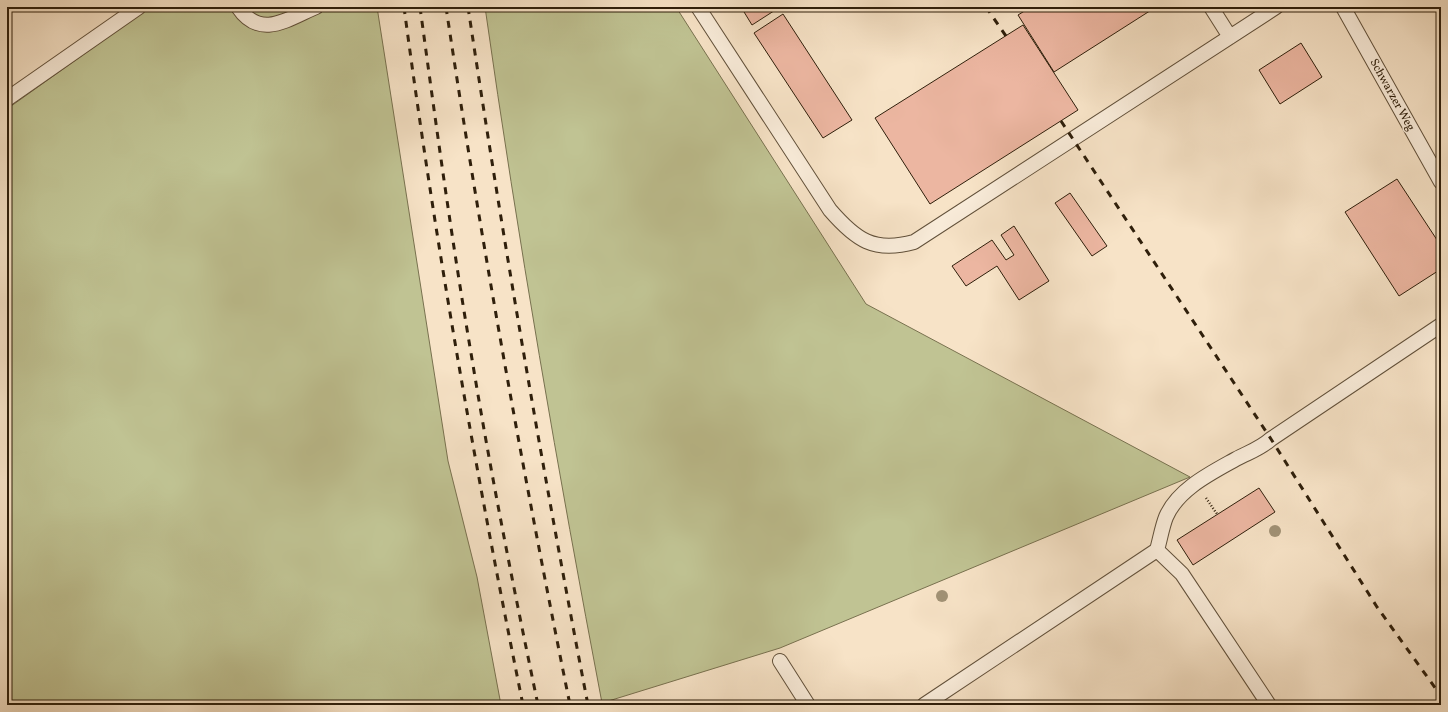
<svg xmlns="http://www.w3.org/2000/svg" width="1448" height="712" viewBox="0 0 1448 712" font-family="Vollkorn,serif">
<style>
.green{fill:#c0c393;stroke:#78714f}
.building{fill:#ecb6a1;stroke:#2f1f0b}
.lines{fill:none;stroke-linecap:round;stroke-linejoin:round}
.service-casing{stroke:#61503a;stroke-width:16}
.path{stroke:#2f1f0b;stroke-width:2.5;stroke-dasharray:1 2;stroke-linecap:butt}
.service{stroke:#faeddb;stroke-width:14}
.rail{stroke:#2f1f0b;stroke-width:3;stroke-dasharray:7 7;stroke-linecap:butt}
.tree{fill:#a19276}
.labels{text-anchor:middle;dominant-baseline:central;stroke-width:3;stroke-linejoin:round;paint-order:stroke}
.street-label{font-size:12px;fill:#2f1f0b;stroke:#faeddb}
</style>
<rect width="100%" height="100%" fill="#f7e3c7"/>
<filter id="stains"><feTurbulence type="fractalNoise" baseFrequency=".005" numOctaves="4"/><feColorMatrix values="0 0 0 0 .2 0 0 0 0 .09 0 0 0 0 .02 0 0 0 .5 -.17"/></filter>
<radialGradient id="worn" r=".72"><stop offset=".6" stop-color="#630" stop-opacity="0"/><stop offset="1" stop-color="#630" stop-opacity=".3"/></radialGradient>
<path class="green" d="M150 7H377L448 461 477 577 501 705H7V109Z
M485 7H676L866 304 1190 477 780 648 602 703C558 472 518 240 485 7Z"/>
<path class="building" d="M741 7H780L752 25Z
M1031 7H1156L1054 72 1018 15Z
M783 14 852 120 823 138 754 33Z
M1023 25 1078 110 930 204 875 118Z
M1301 43 1322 77 1280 104 1259 70Z
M1397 179 1441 246V269L1399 296 1345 212Z
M1070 193 1107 246 1092 256 1055 203Z
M1014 226 1049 281 1019 300 997 266 966 286 952 266 992 240 1006 260 1014 255 1001 235Z
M1259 488 1275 512 1193 565 1177 540Z"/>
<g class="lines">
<g class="service-casing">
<path id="service" d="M238 7C260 40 288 19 316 7
M698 7 830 210C856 240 874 253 914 242L1276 7
M1211 7 1230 37
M1343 7 1441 182
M7 99 139 7
M1157 550C1160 540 1162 527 1166 517 1178 489 1211 473 1236 459 1249 452 1260 449 1271 439L1441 325
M780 661 808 705
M924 705 1157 550 1182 574 1269 705"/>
</g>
<path class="path" d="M1206 498 1217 514"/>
<use href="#service" class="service"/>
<path class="rail" d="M404 7C435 241 476 474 523 705
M420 7C436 125 452 242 472 359 491 475 514 590 538 705
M446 7C481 241 523 473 570 705
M468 7C503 240 543 473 588 705
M986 7 1006 36
M1061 121 1271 439 1377 607 1441 696"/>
</g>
<g class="tree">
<circle cx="1275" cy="531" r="6"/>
<circle cx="942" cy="596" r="6"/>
</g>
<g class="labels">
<g class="street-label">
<text transform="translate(1392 95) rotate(61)">Schwarzer Weg</text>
</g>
</g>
<rect width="1448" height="712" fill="none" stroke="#f7e3c7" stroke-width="24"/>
<rect x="8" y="8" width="1432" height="696" fill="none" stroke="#2f1f0b" stroke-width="2"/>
<rect x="12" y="12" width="1424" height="688" fill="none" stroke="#2f1f0b"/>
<rect width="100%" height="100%" filter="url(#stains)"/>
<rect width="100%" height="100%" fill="url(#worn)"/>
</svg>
